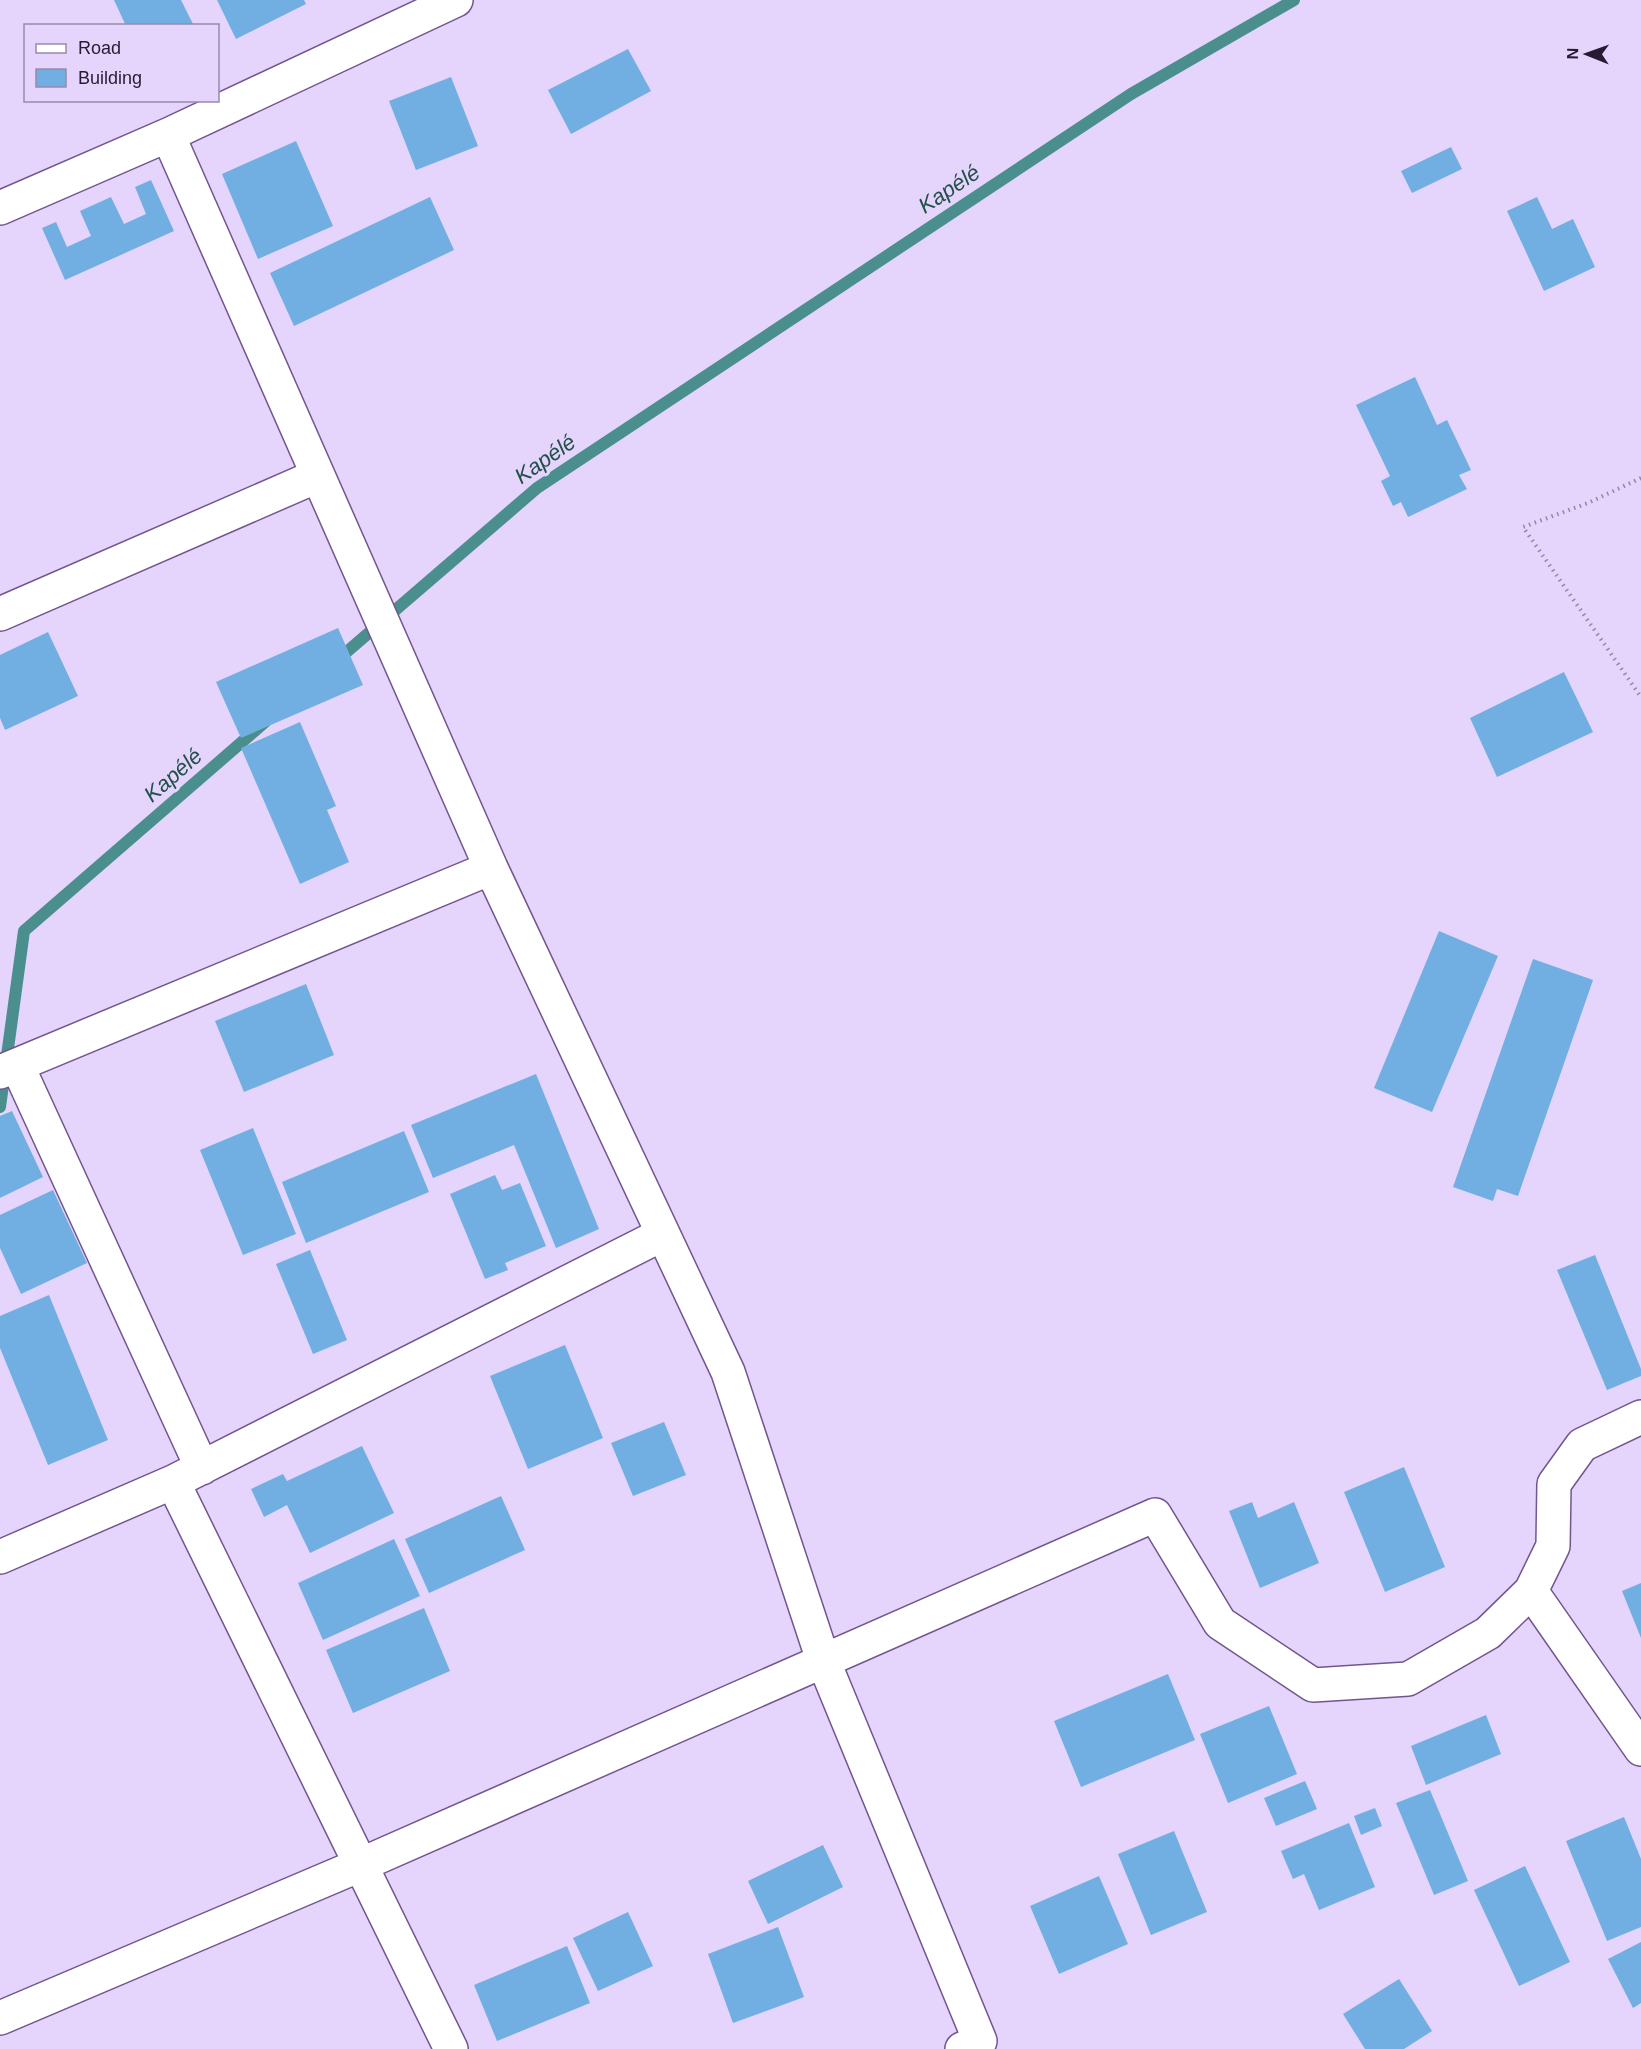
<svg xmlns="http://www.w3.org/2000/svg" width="1641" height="2049" viewBox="0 0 1641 2049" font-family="Helvetica,sans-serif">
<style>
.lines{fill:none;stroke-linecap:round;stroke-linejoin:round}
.stream{stroke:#4a8f8e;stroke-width:12}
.building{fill:#71afe2}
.minor-casing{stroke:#71568f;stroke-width:36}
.path{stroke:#9586a6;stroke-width:4;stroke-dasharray:1.5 4.5;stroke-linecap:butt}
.minor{stroke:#fff;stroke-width:33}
.labels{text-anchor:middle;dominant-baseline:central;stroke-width:6;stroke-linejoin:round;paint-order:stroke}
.water-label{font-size:22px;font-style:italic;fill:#22504a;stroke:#e5d4fb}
</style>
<rect width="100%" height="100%" fill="#e5d4fb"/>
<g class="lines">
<path class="stream" d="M335 662 537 488 1131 94 1294 0
M0 1107 24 931 265 722"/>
</g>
<path class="building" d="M114 0H181L194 26H126Z
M217 0H304L306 4 236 39Z
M628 49 651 91 571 134 548 90Z
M451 77 478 146 416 170 389 101Z
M296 141 333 226 258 259 222 174Z
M1451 147 1462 169 1412 193 1401 171Z
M151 180 174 231 65 280 42 228 56 222 67 247 91 236 80 211 111 197 124 224 146 214 135 187Z
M430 197 454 250 294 326 270 273Z
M1537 197 1552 229 1573 219 1595 267 1544 291 1507 211Z
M1415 377 1437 425 1447 420 1471 470 1459 475 1467 489 1408 517 1401 502 1393 506 1381 481 1390 476 1356 405Z
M338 628 363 685 241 738 216 682Z
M48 632 78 696 5 730 0 718V655Z
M1564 672 1593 732 1497 777 1470 718Z
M300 722 336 806 327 810 349 862 300 884 241 748Z
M1439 931 1498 956 1432 1112 1374 1088Z
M1533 959 1593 980 1518 1196 1497 1189 1493 1201 1453 1187Z
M306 984 334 1055 244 1092 215 1021Z
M536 1074 599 1229 556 1248 514 1145 433 1178 411 1125Z
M12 1111 43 1177 0 1198V1116Z
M253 1128 296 1234 243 1255 200 1150Z
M404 1131 429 1192 306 1243 282 1182Z
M495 1175 502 1190 520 1183 546 1246 505 1263 508 1270 485 1279 450 1194Z
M53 1190 87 1263 21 1294 0 1248V1215Z
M310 1250 347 1340 313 1354 276 1264Z
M1595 1255 1641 1369V1376L1607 1390 1557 1270Z
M49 1295 108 1440 48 1465 0 1348V1316Z
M565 1345 603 1438 528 1469 490 1376Z
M664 1422 686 1475 633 1496 611 1443Z
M362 1446 394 1513 310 1553 287 1505 264 1517 251 1489 283 1474 287 1481Z
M1404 1467 1445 1567 1385 1592 1344 1492Z
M501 1496 525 1550 429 1593 405 1539Z
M1252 1502 1258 1518 1294 1502 1319 1563 1260 1588 1229 1511Z
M394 1539 420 1596 323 1640 298 1583Z
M1641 1583V1638L1622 1591Z
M424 1608 450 1671 353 1713 326 1650Z
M1168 1674 1195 1740 1081 1787 1054 1721Z
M1269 1706 1297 1774 1228 1803 1200 1734Z
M1486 1715 1501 1754 1426 1785 1411 1746Z
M1305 1781 1317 1809 1276 1826 1264 1798Z
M1430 1790 1468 1881 1434 1895 1396 1803Z
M1375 1808 1382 1826 1361 1835 1354 1816Z
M1624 1817 1641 1859V1927L1607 1941 1566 1841Z
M1349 1823 1375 1887 1319 1910 1304 1874 1293 1879 1281 1851Z
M1174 1831 1207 1912 1151 1935 1118 1854Z
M823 1845 843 1887 768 1924 748 1881Z
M1525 1866 1570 1962 1519 1986 1474 1890Z
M1099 1876 1128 1944 1059 1974 1030 1906Z
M628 1912 653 1966 598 1991 573 1938Z
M778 1927 804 1997 733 2023 708 1954Z
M1641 1942V2003L1633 2008 1608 1959Z
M567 1946 590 2003 497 2041 474 1985Z
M1399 1979 1432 2031 1404 2049H1365L1343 2014Z"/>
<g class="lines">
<g class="minor-casing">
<path id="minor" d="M168 135 491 868 728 1372 823 1660 980 2041 962 2049
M0 208 168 135 456 0
M0 614 317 476
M17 1065 202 1468
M0 1072 491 868
M173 1482 451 2049
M0 1557 173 1482 663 1234
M1531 1591 1641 1749
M0 2018 360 1865 1155 1515 1220 1623 1313 1685 1408 1679 1488 1633 1531 1591 1553 1546 1554 1484 1582 1445 1641 1417"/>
</g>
<path class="path" d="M1641 478 1588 503 1523 527 1641 697"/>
<use href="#minor" class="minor"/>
</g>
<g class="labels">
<g class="water-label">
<text transform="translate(949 189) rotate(-34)">Kapélé</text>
<text transform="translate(545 459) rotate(-35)">Kapélé</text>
<text transform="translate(173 775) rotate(-41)">Kapélé</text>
</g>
</g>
<rect x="24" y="24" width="195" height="78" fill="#e5d4fb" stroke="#998aab" stroke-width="1.5"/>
<rect x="36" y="44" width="30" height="9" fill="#ffffff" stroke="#998aab" stroke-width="1.5"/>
<text x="78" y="54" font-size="18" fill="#261b32">Road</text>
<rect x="36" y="69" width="30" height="18" fill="#71afe2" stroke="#998aab" stroke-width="1.5"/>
<text x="78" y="84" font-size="18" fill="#261b32">Building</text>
<g transform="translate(1587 54) rotate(271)" stroke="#e5d4fb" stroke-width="4.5" paint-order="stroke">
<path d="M0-4.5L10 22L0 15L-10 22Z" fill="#261b32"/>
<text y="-9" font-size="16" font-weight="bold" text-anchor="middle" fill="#261b32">N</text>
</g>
</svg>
